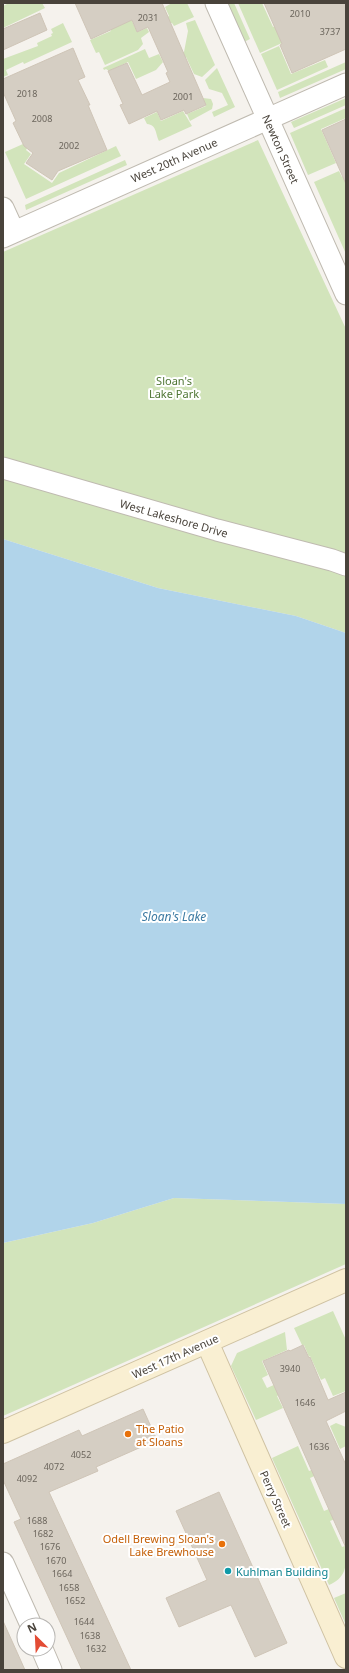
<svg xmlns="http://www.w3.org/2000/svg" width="349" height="1673" viewBox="0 0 349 1673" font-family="'Noto Sans',sans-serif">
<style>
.green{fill:#d2e4bb}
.water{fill:#b1d4ea}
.building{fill:#d5cec3;stroke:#cfc5b7}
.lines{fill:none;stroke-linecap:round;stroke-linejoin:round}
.street-casing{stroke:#bfbab0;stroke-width:23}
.secondary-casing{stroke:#cfc2a2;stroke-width:24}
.street{stroke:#fff;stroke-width:21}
.secondary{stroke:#f9efd2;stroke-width:22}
.food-dot{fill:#e8710a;stroke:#fff;stroke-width:1.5}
.culture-dot{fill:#0f9aa8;stroke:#fff;stroke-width:1.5}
.labels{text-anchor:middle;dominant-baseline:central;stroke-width:4;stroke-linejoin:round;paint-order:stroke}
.number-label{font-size:9px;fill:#6c665d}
.street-label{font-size:11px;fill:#49433b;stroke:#fff}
.park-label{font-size:11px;fill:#4e7533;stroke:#fff}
.food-label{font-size:11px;fill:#c56008;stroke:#fff;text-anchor:start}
.culture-label{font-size:11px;fill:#0d838f;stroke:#fff;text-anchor:start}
.water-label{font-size:12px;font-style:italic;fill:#3c7aa2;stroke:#fff}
</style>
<rect width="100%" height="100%" fill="#f5f2ed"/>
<path class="green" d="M9 3H42L45 8 3 28V6Z
M124 3 137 32 147 28 149 32 141 38 143 44 138 50 105 65 99 52 96 53 90 40 111 31 103 11Z
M172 3H187L194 17 174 26 172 23 168 24 164 19 169 16 165 7Z
M227 3H234L250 39 244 42Z
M238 3H262L273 27 297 16 304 33 260 53Z
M195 20 215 65 202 77 194 74 186 57 166 66 164 61 184 52 188 31 186 23Z
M63 23 72 42 24 64 23 62 6 70 8 75 3 77V59L38 46 37 43 52 36 51 34 53 33 51 29Z
M279 46 291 74 325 60 328 67 277 90 261 54Z
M145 49 149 58 159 54 163 62 156 70 136 79 128 62 109 71 106 69 104 70 103 68Z
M346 62V69L280 98 278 92Z
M217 68 235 107 214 117 212 112 228 105 222 93 209 89 205 80Z
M203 98 211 99 213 104 212 109 190 121 187 114 206 106Z
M346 98V105L294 128 291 122Z
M346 108V118L321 129 336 163 308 175 290 133Z
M183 111 192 126 159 141C155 133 157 125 147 124L144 118 157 112 161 121Z
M32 140 26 150 31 154 24 164 52 183 59 173 116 146 121 156 26 199 5 152Z
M258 140 346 329V633L296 616 158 588 3 539V252Z
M125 160 127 165 26 210 25 205Z
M339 171 342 177 346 175V254L314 182Z
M174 1198 346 1204V1264L3 1416V1243L93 1223Z
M333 1311 346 1340V1391L333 1396 325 1378 321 1380 310 1356 309 1357 304 1345H302L294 1328Z
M285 1332 287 1350 262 1361 268 1375 262 1378 267 1388 276 1384 318 1378 277 1396 283 1408 256 1420 231 1366 237 1353Z
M336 1423 346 1427V1446L340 1449 330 1426Z
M298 1446 309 1471 342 1457 344 1463 310 1478 324 1511 346 1502 335 1519 330 1521 342 1547 345 1546 346 1549C346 1566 347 1577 329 1585L272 1458Z
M346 1593V1625L334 1598Z"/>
<path class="water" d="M3 539 158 588 296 616 346 633V1204L174 1198 93 1223 3 1243Z"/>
<path class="building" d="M75 3H162L206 105 186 114 184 110 161 120 157 111 129 124 120 105 123 104 108 71 127 63 142 95 170 82 166 73 168 72 148 27 137 32 132 20 91 39Z
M264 3H346V49L292 73 280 45 282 44Z
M40 13 47 30 3 50V29Z
M73 48 85 77 78 80 90 105H88L107 150 58 171 52 180 26 163 33 153 24 146 13 123 16 121 3 92V79Z
M346 119V184L322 130Z
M303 1345 309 1358 310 1357 328 1400 346 1392V1411L326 1421 346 1465V1548L263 1361 289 1350 290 1351Z
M143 1409 157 1440 96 1467 98 1471 49 1492 131 1670H82L14 1522 21 1519 3 1480V1464L79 1430 82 1436Z
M219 1492 287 1643 255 1657 231 1605 179 1627 166 1598 207 1580 176 1511Z
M3 1621 25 1670H3Z"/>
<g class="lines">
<g class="street-casing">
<path id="street" d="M216 3 346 294
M3 208 14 232
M3 237 346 84
M3 468 217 530 332 560 346 565
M3 1563 31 1625
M42 1649 51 1670"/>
</g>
<g class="secondary-casing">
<path id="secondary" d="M207 1342 346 1657
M3 1432 346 1280"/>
</g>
<use href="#street" class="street"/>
<use href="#secondary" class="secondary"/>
</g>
<g class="food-dot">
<circle cx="128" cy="1434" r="4"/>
<circle cx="222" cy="1544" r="4"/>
</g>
<circle class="culture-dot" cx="228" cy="1571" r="4"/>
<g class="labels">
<g class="number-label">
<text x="300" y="13">2010</text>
<text x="148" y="17">2031</text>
<text x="330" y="31">3737</text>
<text x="27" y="93">2018</text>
<text x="183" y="96">2001</text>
<text x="42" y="118">2008</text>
<text x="69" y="145">2002</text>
<text x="290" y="1368">3940</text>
<text x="305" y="1402">1646</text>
<text x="319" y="1446">1636</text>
<text x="81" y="1454">4052</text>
<text x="54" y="1466">4072</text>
<text x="27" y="1478">4092</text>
<text x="37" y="1520">1688</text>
<text x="43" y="1533">1682</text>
<text x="50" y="1546">1676</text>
<text x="56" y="1560">1670</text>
<text x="62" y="1573">1664</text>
<text x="69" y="1587">1658</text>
<text x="75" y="1600">1652</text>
<text x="84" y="1621">1644</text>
<text x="90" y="1635">1638</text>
<text x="96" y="1648">1632</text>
</g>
<g class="street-label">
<text transform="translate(281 149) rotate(66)">Newton Street</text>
<text transform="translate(174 160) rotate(-24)">West 20th Avenue</text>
<text transform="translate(174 518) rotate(16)">West Lakeshore Drive</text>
<text transform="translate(175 1356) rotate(-24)">West 17th Avenue</text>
<text transform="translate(276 1499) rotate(66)">Perry Street</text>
</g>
<g class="park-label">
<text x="174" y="380">Sloan's<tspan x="174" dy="13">Lake Park</tspan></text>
</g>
<g class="food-label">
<text x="136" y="1428">The Patio<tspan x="136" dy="13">at Sloans</tspan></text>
<text x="214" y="1538" text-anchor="end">Odell Brewing Sloan's<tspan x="214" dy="13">Lake Brewhouse</tspan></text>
</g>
<g class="culture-label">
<text x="236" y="1571">Kuhlman Building</text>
</g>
<g class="water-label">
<text x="174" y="916">Sloan's Lake</text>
</g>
</g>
<rect width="349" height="1673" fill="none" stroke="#49433b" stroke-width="8"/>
<g transform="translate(36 1637) rotate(336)"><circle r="19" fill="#ffffff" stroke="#b6b4b1"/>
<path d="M0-3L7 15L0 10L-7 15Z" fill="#e34c35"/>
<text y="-6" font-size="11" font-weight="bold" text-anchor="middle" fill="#49433b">N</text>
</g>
</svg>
